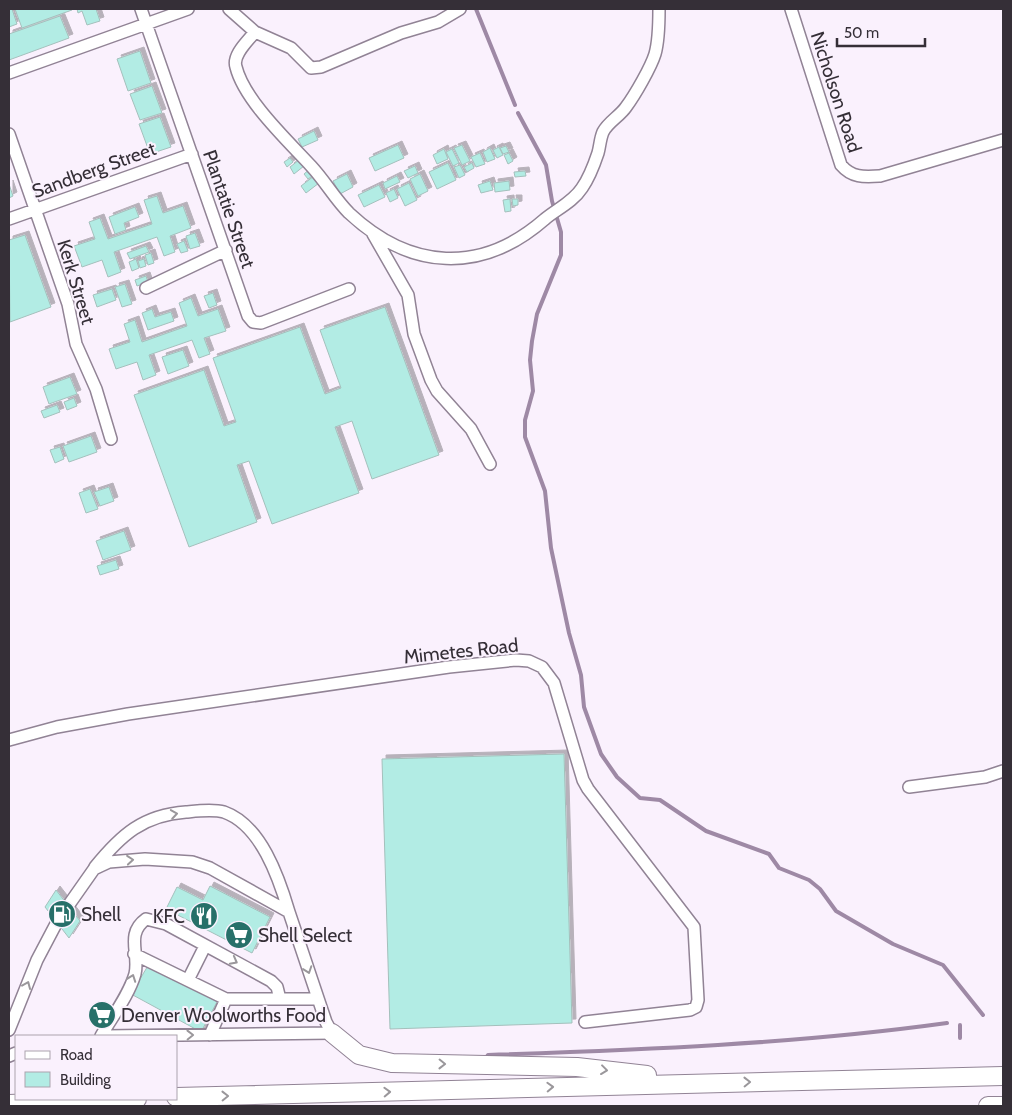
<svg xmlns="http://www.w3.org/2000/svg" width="1012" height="1115" viewBox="0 0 1012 1115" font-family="Cabin,sans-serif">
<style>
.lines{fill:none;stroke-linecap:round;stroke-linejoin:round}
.stream{stroke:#9e89a5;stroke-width:4}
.building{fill:#b2ece4;stroke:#a4c0bc;filter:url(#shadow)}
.minor-tunnel{stroke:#d3cad5;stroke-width:11;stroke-dasharray:11 5.5;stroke-linecap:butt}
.minor-casing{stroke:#918395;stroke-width:14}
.highway-casing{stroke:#918395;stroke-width:20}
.minor{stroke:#fff;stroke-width:11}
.highway{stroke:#fff;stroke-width:18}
.oneway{stroke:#9a979b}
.labels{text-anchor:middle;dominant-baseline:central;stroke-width:4;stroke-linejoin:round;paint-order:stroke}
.street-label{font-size:19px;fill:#352f37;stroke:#faf1fd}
.poi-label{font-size:19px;fill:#352f37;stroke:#faf1fd;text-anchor:start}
</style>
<defs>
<filter id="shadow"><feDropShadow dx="4" dy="-4" stdDeviation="0" flood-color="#0004"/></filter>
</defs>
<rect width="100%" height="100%" fill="#faf1fd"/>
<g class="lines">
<path class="stream" d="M476 9 515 105
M518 113 546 165 552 201 561 232V255L537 314 532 341 530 360 533 391 525 420V437L545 491 551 548 569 633 581 675 584 707 601 754 617 777 640 798 660 800 706 831 769 854 779 868 809 880 820 889 836 911 893 944 943 965 983 1015
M960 1025V1038
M484 1060 488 1055C641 1050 795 1044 947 1023"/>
</g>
<path class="building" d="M9 9H12L17 24 9 27Z
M15 9H71L72 10 22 28Z
M77 9H96L100 21 87 25 82 11 78 13Z
M60 16 69 38 9 60V34Z
M140 51 151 83 128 91 117 59Z
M152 86 162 113 140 120 130 94Z
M160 117 171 147 150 154 139 124Z
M314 131 318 140 302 147 298 139Z
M398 145 404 158 375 171 369 158Z
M462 145 470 161 462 165 454 148Z
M506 146 509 152 503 154 500 148Z
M499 147 503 155 497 158 493 150Z
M490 148 495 159 487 162 483 152Z
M444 149 448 159 437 164 433 155Z
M452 149 459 163 453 166 446 152Z
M480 153 485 164 476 167 471 157Z
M509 153 513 161 508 164 504 155Z
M290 158 293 162 287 167 284 162Z
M299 160 304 166 294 174 290 167Z
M448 163 456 180 437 189 429 172Z
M472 163 474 168 467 172 464 167Z
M460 165 465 175 459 178 454 167Z
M415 166 418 173 408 178 404 171Z
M311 168 315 174 308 179 304 174Z
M525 171 526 176 515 177 514 172Z
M347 174 353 187 340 194 333 181Z
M420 174 428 191 418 196 410 179Z
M314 176 319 183 306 193 301 186Z
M397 176 400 182 385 189 383 183Z
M490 181 493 190 481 193 478 185Z
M509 181 510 190 495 192 494 183Z
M409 183 417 200 405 206 397 189Z
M9 184 13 196 9 198Z
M379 185 385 197 364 207 358 195Z
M394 189 398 198 390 202 386 193Z
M157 196 163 213 183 206 191 228 170 236 175 252 164 256 157 237 114 252 121 272 108 277 102 260 82 267 74 246 95 239 89 222 100 218 108 239 152 224 144 200Z
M510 199 511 211 505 212 503 200Z
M512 199H518V205L513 206Z
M135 207 139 217 124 223 126 230 115 234 109 217Z
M195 233 200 246 190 249 186 236Z
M25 235 51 307 10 322 9 240Z
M184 241 188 251 181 253 177 244Z
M146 246 149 252 130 259 127 253Z
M151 253 154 263 148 265 145 255Z
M136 259 139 268 132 271 129 262Z
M144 259 146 266 140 268 138 261Z
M146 276 148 282 137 286 135 280Z
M125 284 132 304 122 307 115 287Z
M112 289 116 300 97 307 93 295Z
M213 293 217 305 209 308 204 296Z
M191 298 198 316 218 309 226 331 204 338 210 354 199 358 192 340 149 355 156 375 143 380 137 362 116 369 109 349 130 342 124 324 135 320 142 342 187 326 179 303Z
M385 307 439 455 372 479 352 421 335 427 359 493 272 524 249 461 237 465 257 522 189 547 134 395 204 370 224 426 236 422 213 358 300 327 325 394 341 388 320 330Z
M152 309 155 317 171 312 174 321 148 330 142 313Z
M183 350 189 366 168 374 162 357Z
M70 377 77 394 49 404 43 387Z
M74 398 77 406 67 410 64 402Z
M57 405 60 412 44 418 41 411Z
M91 436 97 452 69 462 63 446Z
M60 447 64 459 55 463 50 450Z
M109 487 114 501 100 506 94 492Z
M90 489 98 509 86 513 79 493Z
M124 531 131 550 103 560 96 541Z
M116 560 119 569 100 575 97 566Z
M564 754 572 1023 390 1029 382 759Z
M210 886 270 917 252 953 166 909 177 887 203 900Z
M56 890 80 921 69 938 45 907Z
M149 964 218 1000 201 1032 131 994Z"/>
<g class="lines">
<path class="minor-tunnel" d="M57 922 68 906"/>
<g class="minor-casing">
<path id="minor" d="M141 9 248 316 253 322 261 323 349 289
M229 9 255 32 291 48 311 68 321 67 401 33 438 22 460 9
M791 9 841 165C852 178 864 177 880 176L1003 140
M255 32C248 41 232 55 236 67 244 100 288 141 311 166 325 181 335 199 349 213 410 270 481 275 545 219 557 209 573 202 582 188 589 178 594 165 598 153 600 146 600 139 603 132 608 122 620 116 626 107 635 95 651 67 655 54 659 40 659 23 659 9
M9 73 188 9
M9 134 68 304 76 344 96 389 111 439
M9 219 192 154
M373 234 408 295 414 334 431 380 437 391 471 429 490 464
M146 288 226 250
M9 740 57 727 128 714 449 667 516 660 529 661 542 667 554 683 583 780 588 789 694 927 698 1000 696 1007 690 1010 585 1022
M909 787 985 777 1003 771
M95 867C121 835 143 815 186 812 197 811 213 809 224 812 261 825 279 878 289 912
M68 906 94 869 109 862 145 859 192 862 210 868 289 912 326 1022 332 1033
M134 954 226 999H318
M188 980 205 946
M9 1030 37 960 57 922
M210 1035 226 999
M101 1036C112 1017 129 995 135 974 140 954 125 934 146 919L166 924 271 981 277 987 280 999
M106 1036 332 1033
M9 1056 16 1053"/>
</g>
<g class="highway-casing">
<path id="highway" d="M332 1033 359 1055 392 1063 577 1067 647 1075
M176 1097 1003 1076
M9 1104 137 1099
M988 1106H1003"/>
</g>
<use href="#minor" class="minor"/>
<use href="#highway" class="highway"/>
</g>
<defs><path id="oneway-chevron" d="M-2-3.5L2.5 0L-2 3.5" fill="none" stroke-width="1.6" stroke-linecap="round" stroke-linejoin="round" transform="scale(1.25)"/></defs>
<g class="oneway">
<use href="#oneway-chevron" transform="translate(174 814) rotate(-9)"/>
<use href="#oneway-chevron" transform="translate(130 860) rotate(-5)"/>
<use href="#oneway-chevron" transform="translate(234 961) rotate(28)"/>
<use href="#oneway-chevron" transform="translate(308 970) rotate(71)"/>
<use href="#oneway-chevron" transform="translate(132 978) rotate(-70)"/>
<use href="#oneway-chevron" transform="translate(27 985) rotate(-67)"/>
<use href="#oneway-chevron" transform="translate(190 1035) rotate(-1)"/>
<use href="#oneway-chevron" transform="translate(442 1064) rotate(1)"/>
<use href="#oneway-chevron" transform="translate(604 1070) rotate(7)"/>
<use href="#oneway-chevron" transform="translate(747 1082) rotate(-1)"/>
<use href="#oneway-chevron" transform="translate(550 1087) rotate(-2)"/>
<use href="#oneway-chevron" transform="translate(387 1092) rotate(-2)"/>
<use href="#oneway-chevron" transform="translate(225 1096) rotate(-1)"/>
</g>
<defs>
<g id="fuel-disc" transform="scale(1.4375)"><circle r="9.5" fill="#277069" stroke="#faf1fd"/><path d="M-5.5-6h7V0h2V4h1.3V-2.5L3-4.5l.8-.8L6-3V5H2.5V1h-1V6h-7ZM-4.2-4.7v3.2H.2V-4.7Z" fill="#fff"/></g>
<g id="restaurant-disc" transform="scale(1.4375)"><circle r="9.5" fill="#277069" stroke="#faf1fd"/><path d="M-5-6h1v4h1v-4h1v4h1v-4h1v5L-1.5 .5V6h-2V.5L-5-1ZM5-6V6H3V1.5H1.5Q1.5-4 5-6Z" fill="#fff"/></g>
<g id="supermarket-disc" transform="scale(1.4375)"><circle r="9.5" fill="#277069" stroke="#faf1fd"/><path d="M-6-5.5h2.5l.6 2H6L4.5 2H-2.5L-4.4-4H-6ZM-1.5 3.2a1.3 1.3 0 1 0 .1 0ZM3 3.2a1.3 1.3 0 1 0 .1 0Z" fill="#fff"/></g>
</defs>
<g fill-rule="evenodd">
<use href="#fuel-disc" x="62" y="914"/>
<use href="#restaurant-disc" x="204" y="916"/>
<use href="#supermarket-disc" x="239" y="935"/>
<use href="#supermarket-disc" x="102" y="1015"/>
</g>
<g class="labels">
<g class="street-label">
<text transform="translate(836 92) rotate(72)">Nicholson Road</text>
<text transform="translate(94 170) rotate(-20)">Sandberg Street</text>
<text transform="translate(229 209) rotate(71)">Plantatie Street</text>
<text transform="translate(76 282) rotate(73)">Kerk Street</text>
<text transform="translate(461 651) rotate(-6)">Mimetes Road</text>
</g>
<g class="poi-label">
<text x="81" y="914">Shell</text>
<text x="185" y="916" text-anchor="end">KFC</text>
<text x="258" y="935">Shell Select</text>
<text x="121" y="1015">Denver Woolworths Food</text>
</g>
</g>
<rect width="1012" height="1115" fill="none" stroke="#352f37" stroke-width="20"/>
<rect x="15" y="1035" width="162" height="65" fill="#faf1fd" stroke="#aba3ae"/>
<rect x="25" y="1051" width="25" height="8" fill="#ffffff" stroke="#aba3ae"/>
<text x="60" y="1060" font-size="15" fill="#352f37">Road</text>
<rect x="25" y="1072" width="25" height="15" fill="#b2ece4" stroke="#aba3ae"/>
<text x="60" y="1085" font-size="15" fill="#352f37">Building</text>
<path d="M837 38v8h88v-8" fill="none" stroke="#352f37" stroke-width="2.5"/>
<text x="844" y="38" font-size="15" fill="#352f37" stroke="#faf1fd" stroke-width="4" paint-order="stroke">50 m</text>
</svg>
